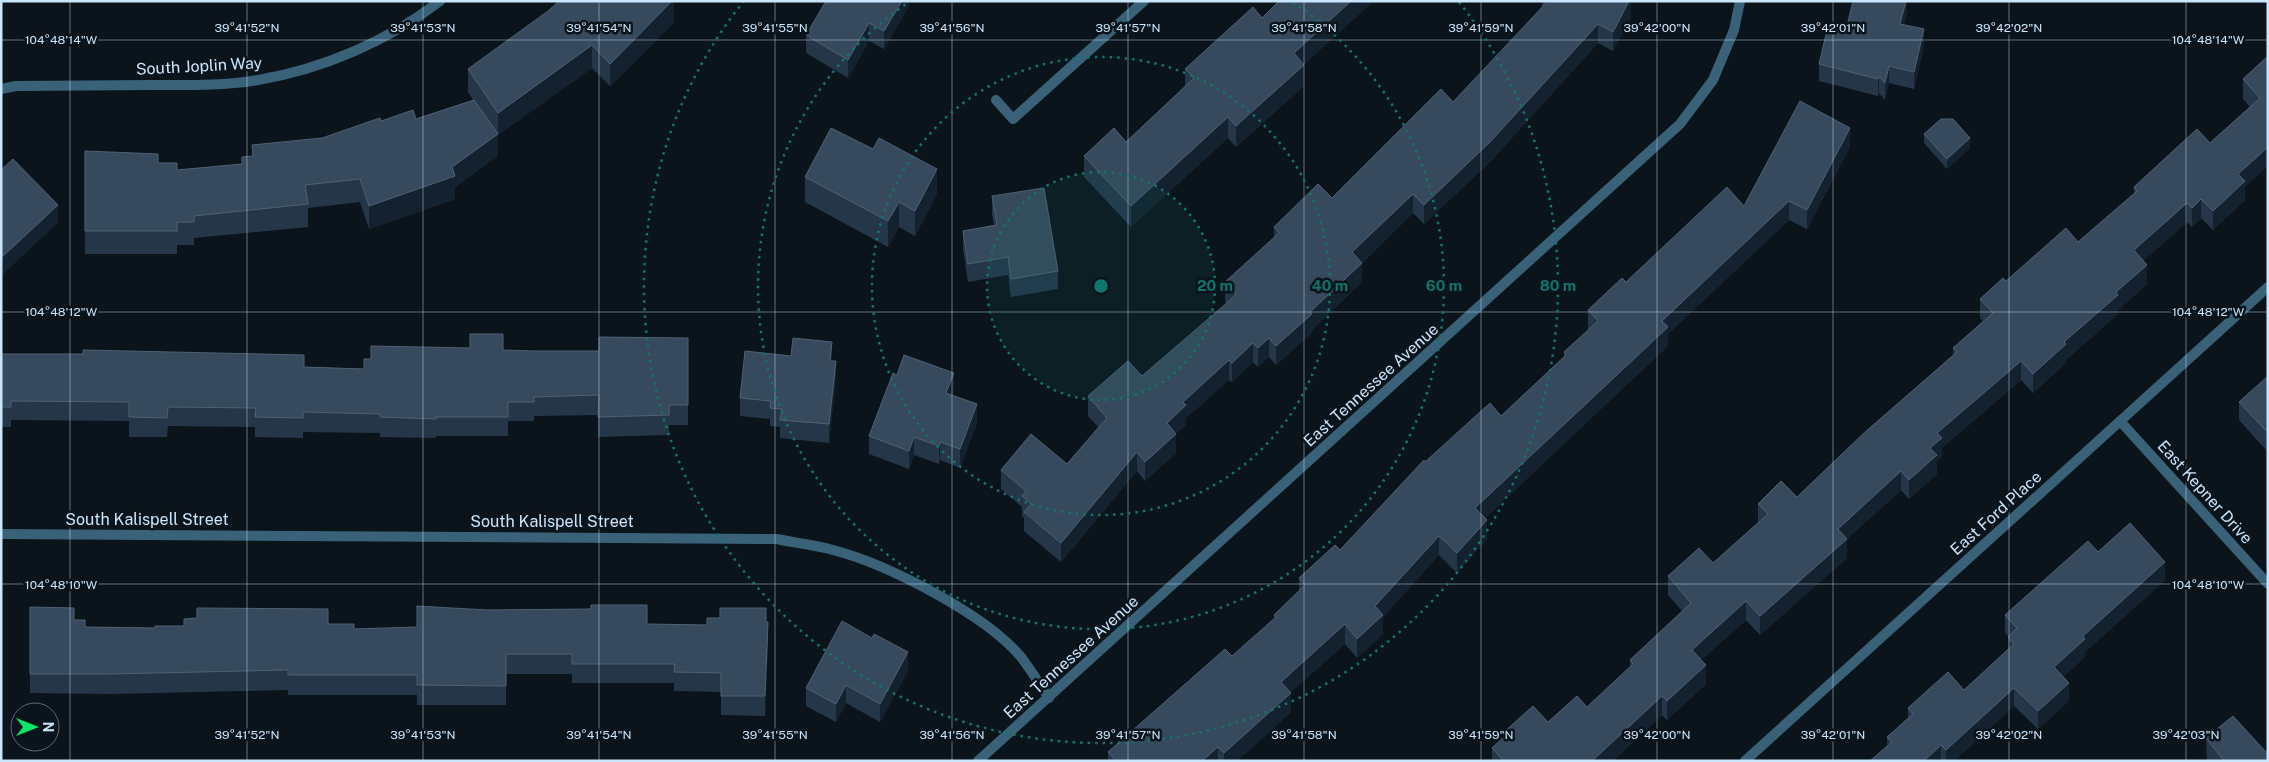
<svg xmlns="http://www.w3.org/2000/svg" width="2269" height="762" viewBox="0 0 2269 762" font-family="'Public Sans',sans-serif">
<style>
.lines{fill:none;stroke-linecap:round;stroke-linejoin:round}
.minor{stroke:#396279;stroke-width:10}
.wall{fill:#253649}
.shaded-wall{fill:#14212e}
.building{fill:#37495c;stroke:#4e6275}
.ticks{fill:none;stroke:#c9e6fd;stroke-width:1;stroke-opacity:0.45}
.ring{fill:none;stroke:#0f766e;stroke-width:2.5;stroke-dasharray:2.5 5}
.labels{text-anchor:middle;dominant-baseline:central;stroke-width:5;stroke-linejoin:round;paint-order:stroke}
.street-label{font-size:16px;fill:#c9e6fd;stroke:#0c141b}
.ticks-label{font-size:12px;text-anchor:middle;fill:#c9e6fd;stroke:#0c141b;stroke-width:5;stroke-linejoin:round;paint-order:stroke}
.centre{fill:#0f766e;stroke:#0c141b;stroke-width:2.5}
.ring-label{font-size:15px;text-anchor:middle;font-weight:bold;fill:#0f766e;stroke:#0c141b;stroke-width:5;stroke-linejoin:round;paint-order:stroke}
</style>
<rect width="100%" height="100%" fill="#0c141b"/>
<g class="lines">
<path class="minor" d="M1 89 16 86C61 86 107 85 152 85 187 85 223 86 258 80 323 69 388 41 440 1
M996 100 1013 119 1144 1
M2120 421 2268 584
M1 534 777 539C795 543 815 545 833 550 887 564 985 614 1021 657 1031 670 1040 685 1049 698
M978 761 1680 124 1713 80 1734 30 1740 1
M1745 761 2268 287"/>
</g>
<path class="wall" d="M674 1V22L610 86 592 68 498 135V156L455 187V199L369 229 360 202 308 208V227L194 238V245H177V254H85V151L158 163 177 170 242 164V157L252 156V145L322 138 381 121 416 119 473 100 468 92V69Z
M909 1V6L884 49 869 41 848 78 806 53V35Z
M1542 1H1631V17L1613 51 1598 43 1491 161 1424 224 1413 213 1362 263V282L1312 330V333L1276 365 1269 357 1258 367 1253 362 1232 382 1229 380 1186 418V425L1176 433V453L1145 481 1137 471 1061 562 1024 531V518L1022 516V507L1001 489V470L1067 464 1098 427 1088 416V396L1142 376 1227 304 1225 301V282L1274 238V227L1332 198 1453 102 1542 8Z
M1907 1V13L1904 24 1924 46 1914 89 1889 83 1885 100 1879 93 1878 96 1819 81V64L1846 30Z
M2268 56 2245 187V200L2213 230 2201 218 2192 227 2187 222 2143 261 2147 284 2118 310V314L2066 360V363L2033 393 2021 380 1942 448V457L1937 461V474L1909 499 1901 490 1847 539V558L1760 635 1746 620 1701 660 1706 684 1667 720 1662 715 1613 761H1492V748L1503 738V733L1548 722 1587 707 1630 668V660L1682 611 1668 595V576L1713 563 1758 523V504L1797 497 1953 355V348L1983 321 1980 318V299L2006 281 2078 242 2134 194V187L2210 143 2250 107 2243 99V79Z
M1304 65V86L1236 147 1228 138 1131 227 1084 177V156L1126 142 1185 87V69Z
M1924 134 1970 148 1947 169 1924 143Z
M1850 147 1807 229 1789 220 1668 334V346L1485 518 1487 539 1457 573 1439 555 1383 617V634L1357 658 1345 644 1291 692V712L1237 761H1108V752L1232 656 1274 619V615L1299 591V578L1340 550 1425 462 1501 416 1564 357V352L1589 330 1588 329V310L1626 282 1744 206Z
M805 177 937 194 915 236 899 227 888 247 805 202Z
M992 196 1058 271V289L1011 297 1008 275 968 282 963 249V231L994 225 992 215Z
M688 338V425H669V435L598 437V415L534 416V421H508V436H436V438L380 437V433L303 432V438L255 437V427L168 426 167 437H129V421L11 420V427H1V354L304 367 364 369 371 359 503 350 534 351H599Z
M832 361 836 379 829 443 780 438V427L770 426V419L740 416V398Z
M897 375 954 391 952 395 977 423 960 468 940 460 939 464 914 455 909 469 869 454V436Z
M2268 376V452L2239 420V402Z
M2098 552 2165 580 2085 652V657L2063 677 2069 701 2038 729 2014 706 1954 761H1870L1887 746V737L1908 718V708L1964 690 2008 649V636L2005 633V615Z
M30 607 74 620 85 627 155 628 328 624 354 629 647 624 707 625 766 622 768 641 765 716 721 715V692L674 691V683H572V674H506V705H417V695H288V690L110 694 30 693Z
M872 638 908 671 880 722 846 703 836 722 806 706V688Z
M2206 738 2266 752 2268 761H2207Z"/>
<path class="shaded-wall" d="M672 1H674V22L610 86V64Z
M902 1H909V6L884 49V31Z
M1351 1H1374L1304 65V86L1236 147V126L1294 53Z
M1629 1H1631V17L1613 51V32Z
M1906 1H1907V13L1900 40V24Z
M869 23V41L848 78V60Z
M1598 24V43L1491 161 1424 224V205Z
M1924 29V46L1914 89V72Z
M592 45V68L498 135V156L455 187V199L369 229V206L452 167 498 134V113Z
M1889 66V83L1885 100V83Z
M1879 76V93L1878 96V79Z
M1228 117V138L1131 227V206Z
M1850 128V147L1807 229V210Z
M1970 138V148L1947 169V159Z
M2268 147V166L2245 187V200L2213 230V211L2238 174Z
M937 169V194L915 236V211Z
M1413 194V213L1352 272V252Z
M2201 199V218L2192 227V208Z
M1789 201V220L1668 334V346L1475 528V508L1662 321Z
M899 202V227L888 247V221Z
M2187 203V222L2134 269V250Z
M58 205V223L1 276V258Z
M1362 263V282L1312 330V333L1276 365V346Z
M2147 265V284L2118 310V314L2066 360V363L2033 393V374L2064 342 2116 292Z
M1269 338V357L1258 367V348Z
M832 342V360L830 379V361Z
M1253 343V362L1232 382V363Z
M1229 360V380L1186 418V425L1167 442V423L1183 402Z
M836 361V379L829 443V424Z
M2021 361V380L1942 448V457L1937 461V474L1909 499V480L1930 448 1937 433Z
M954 373V391L946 411V393Z
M977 404V423L960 468V449Z
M1176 434V453L1145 481V462Z
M914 437V455L909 469V451Z
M940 442V460L939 464V446Z
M1137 452V471L1061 562V543Z
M1901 471V490L1847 539V558L1760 635V616L1838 529Z
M1487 520V539L1457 573V553Z
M1439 536V555L1383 617V634L1357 658V639L1375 606Z
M2165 562V580L2085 652V657L2054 685V667L2083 636Z
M1746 601V620L1692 669V650Z
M768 622V641L765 716V696Z
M1345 624V644L1281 701V682Z
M908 652V671L880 722V704Z
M1706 665V684L1667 720V701Z
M2069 683V701L2038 729V711Z
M846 685V703L836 722V704Z
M2014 688V706L1954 761H1946V750Z
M1291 693V712L1237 761H1224V753Z
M1662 696V715L1613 761H1592Z
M1941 745V761H1924Z
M1218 747V761H1202Z"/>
<path class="building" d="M559 1H672L610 64 592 45 498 113 468 69 548 11Z
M826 1H902L884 31 869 23 848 60 806 35Z
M1279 1H1351L1294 53 1304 65 1236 126 1228 117 1131 206 1084 156 1114 128 1126 142 1194 78 1185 69 1253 7 1262 18Z
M1548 1H1629L1613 32 1598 24 1491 141 1424 205 1413 194 1352 252 1362 263 1310 312 1312 314 1276 346 1269 338 1258 348 1253 343 1232 363 1229 360 1183 402 1186 405 1167 423 1176 434 1145 462 1137 452 1061 543 1024 512 1031 504 1022 496 1026 491 1001 470 1031 434 1067 464 1107 418 1088 396 1128 361 1142 376 1236 295 1225 282 1279 233 1274 227 1318 184 1332 198 1441 89 1453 102Z
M1853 1H1906L1900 24 1924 29 1914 72 1889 66 1885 83 1879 76 1878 79 1819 64 1828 26 1846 30Z
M2268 56V147L2238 174 2245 181 2213 211 2201 199 2192 208 2187 203 2134 250 2147 265 2116 292 2118 295 2064 342 2066 344 2033 374 2021 361 1937 433 1942 438 1930 448 1937 455 1909 480 1901 471 1838 529 1847 539 1760 616 1746 601 1692 650 1706 665 1667 701 1662 696 1592 761H1500L1502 759 1492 748 1505 736 1503 733 1533 706 1548 722 1577 696 1587 707 1633 664 1630 660 1691 603 1668 576 1699 548 1713 563 1768 514 1758 504 1781 481 1797 497 1864 433 1957 352 1953 348 1993 313 1980 299 2003 278 2006 281 2066 228 2078 242 2137 191 2134 187 2197 129 2210 143 2260 98 2243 79Z
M474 100 498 134 452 167 455 176 369 206 360 179 305 185 308 204 194 216V222H177V231H85V151L158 154V163H177V170L242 164V157L253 156 252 145 322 138 380 118 381 121 413 110 416 119Z
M1800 101 1850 128 1807 210 1789 201 1662 321 1668 327 1475 508 1487 520 1457 553 1439 536 1375 606 1383 615 1357 639 1345 624 1281 682 1291 693 1224 753 1218 747 1202 761H1116L1108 752 1225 649 1232 656 1276 617 1274 615 1305 585 1299 578 1335 545 1340 550 1424 460 1425 462 1490 403 1501 416 1566 355 1564 352 1598 321 1588 310 1622 278 1626 282 1727 187 1744 206Z
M1941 119H1953L1970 138 1947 159 1924 134Z
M831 128 873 149 879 138 937 169 915 211 899 202 888 221 805 177Z
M13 159 58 205 1 258V170Z
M1044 188 1058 271 1011 279 1008 257 968 264 963 231 997 225 992 196Z
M470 334H503V350L534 351H599V337L688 338V405H669V415L598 417 599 395 534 397V402H508V417H436V419L380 417V414L303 412V418L255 417 256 408 168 407 167 418 129 417V402L11 401V407H1V354H83V350L304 355V367L364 369V359H371V346L470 348Z
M793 338 832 342 830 361H836L829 424 780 420 782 409 770 408 771 401 740 398 745 351 791 356Z
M904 355 954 373 946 393 977 404 960 449 940 442 939 446 914 437 909 451 869 436 893 373 897 375Z
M2268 376V433L2239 402Z
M2130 523 2165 562 2083 636 2085 639 2054 667 2069 683 2038 711 2014 688 1946 750 1941 745 1924 761H1870L1892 742 1887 737 1913 714 1908 708 1948 672 1964 690 2014 644 2008 637 2017 628 2005 615 2088 541 2098 552Z
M591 605H647V624L707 625V618H720V608H766V622H768L765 696H721V673L674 672 675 664H572V654H506V686L417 685V675H288V670L110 674H30V607L74 608V620H85V627L155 628V626H184V619L197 618V608L328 609V624H354V629L417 627V606L487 610 591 609Z
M842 621 872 638 874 634 908 652 880 704 846 685 836 704 806 688Z
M2233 716 2266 752 2268 751V761H2224L2206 738Z"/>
<path class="ticks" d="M70 1V761M247 1V761M423 1V761M599 1V761M775 1V761M952 1V761M1128 1V761M1304 1V761M1481 1V761M1657 1V761M1833 1V761M2009 1V761M2186 1V761M1 40H2268M1 312H2268M1 584H2268"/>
<circle cx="1101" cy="286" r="114" fill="#0f766e" fill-opacity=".12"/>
<g class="ring">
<circle cx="1101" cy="286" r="114"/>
<circle cx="1101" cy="286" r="229"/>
<path d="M1293 2A343 343 0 1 1 909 2"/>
<path d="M1459 2A457 457 0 1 1 743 2"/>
</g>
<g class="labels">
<g class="street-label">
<text transform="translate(199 66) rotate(-3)">South Joplin Way</text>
<text transform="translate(1371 385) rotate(-42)">East Tennessee Avenue</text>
<text transform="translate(2205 492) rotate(48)">East Kepner Drive</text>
<text transform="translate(1996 513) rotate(-42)">East Ford Place</text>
<text x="147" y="519">South Kalispell Street</text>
<text x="552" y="521">South Kalispell Street</text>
<text transform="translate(1071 657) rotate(-42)">East Tennessee Avenue</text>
</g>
</g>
<g class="ticks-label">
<text x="247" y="32">39°41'52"N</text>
<text x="423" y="32">39°41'53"N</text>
<text x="599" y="32">39°41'54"N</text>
<text x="775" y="32">39°41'55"N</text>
<text x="952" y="32">39°41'56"N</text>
<text x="1128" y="32">39°41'57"N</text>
<text x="1304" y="32">39°41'58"N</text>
<text x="1481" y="32">39°41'59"N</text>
<text x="1657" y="32">39°42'00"N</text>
<text x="1833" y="32">39°42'01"N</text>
<text x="2009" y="32">39°42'02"N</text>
<text x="2208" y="44">104°48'14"W</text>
<text x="61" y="44">104°48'14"W</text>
<text x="2208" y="316">104°48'12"W</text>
<text x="61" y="316">104°48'12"W</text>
<text x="2208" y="589">104°48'10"W</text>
<text x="61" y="589">104°48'10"W</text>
<text x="247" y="739">39°41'52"N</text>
<text x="423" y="739">39°41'53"N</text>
<text x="599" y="739">39°41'54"N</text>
<text x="775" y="739">39°41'55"N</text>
<text x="952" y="739">39°41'56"N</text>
<text x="1128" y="739">39°41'57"N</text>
<text x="1304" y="739">39°41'58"N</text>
<text x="1481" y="739">39°41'59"N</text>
<text x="1657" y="739">39°42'00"N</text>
<text x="1833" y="739">39°42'01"N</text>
<text x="2009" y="739">39°42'02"N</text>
<text x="2186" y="739">39°42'03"N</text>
</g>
<circle cx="1101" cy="286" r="8" class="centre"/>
<g class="ring-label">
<text x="1215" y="291">20 m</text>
<text x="1330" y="291">40 m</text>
<text x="1444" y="291">60 m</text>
<text x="1558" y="291">80 m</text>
</g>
<rect width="2269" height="762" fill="none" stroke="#c9e6fd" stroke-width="5"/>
<g transform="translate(35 727) rotate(90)"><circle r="24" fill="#0c141b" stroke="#586875"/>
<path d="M0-4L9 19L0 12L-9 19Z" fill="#0ae766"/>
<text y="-8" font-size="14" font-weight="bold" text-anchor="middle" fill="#c9e6fd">N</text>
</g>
</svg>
